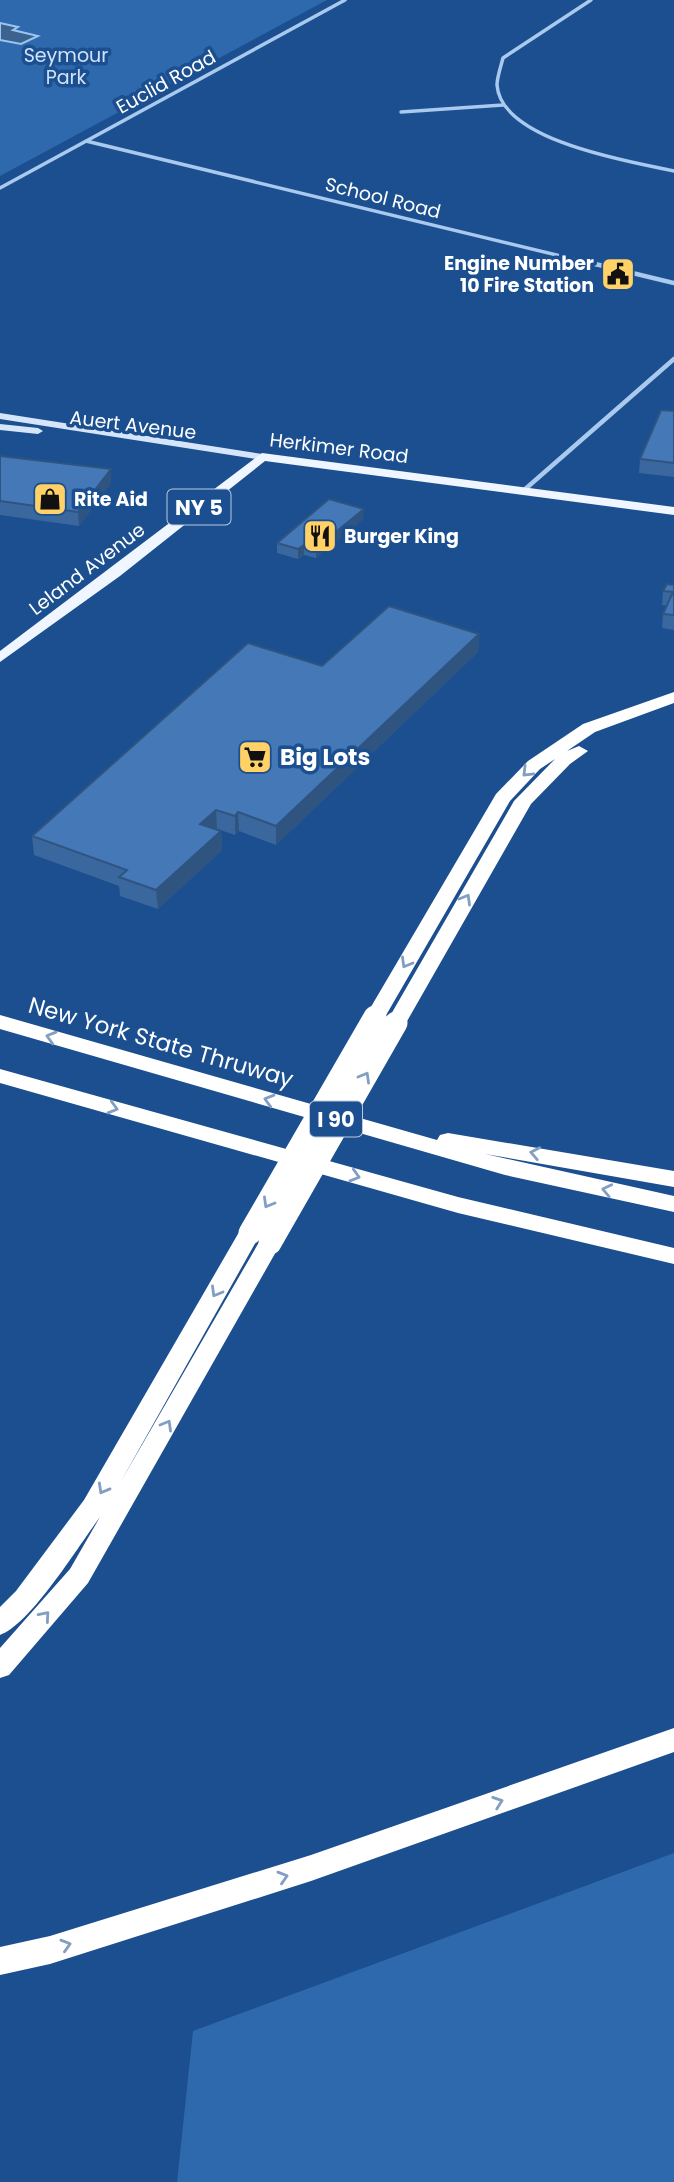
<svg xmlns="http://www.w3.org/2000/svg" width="674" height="2182" viewBox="0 0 674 2182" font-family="Poppins,sans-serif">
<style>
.green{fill:#2e69ad}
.water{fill:#3c6290;stroke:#9cc4f0;stroke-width:2}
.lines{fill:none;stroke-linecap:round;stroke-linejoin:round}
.minor-far1{stroke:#a9c9ee;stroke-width:3.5}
.minor{stroke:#a9c9ee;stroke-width:4.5}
.secondary{fill:#d6e6fa;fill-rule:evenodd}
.primary{fill:#f0f6ff;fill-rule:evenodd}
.motorway{fill:#fff;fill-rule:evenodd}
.motorway-bridge{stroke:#fff;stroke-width:23}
.wall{fill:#3a679d}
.shaded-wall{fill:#305480}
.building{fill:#4478b7;stroke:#305480;stroke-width:2}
.oneway{stroke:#829ec1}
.labels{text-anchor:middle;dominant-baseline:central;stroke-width:7;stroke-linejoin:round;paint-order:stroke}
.far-park-label{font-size:19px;fill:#cfe3fa;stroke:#1b4f8f}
.far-street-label{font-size:19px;fill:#fff;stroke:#1b4f8f}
.far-poi-label{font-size:19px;font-weight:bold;fill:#fff;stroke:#1b4f8f;text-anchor:start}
.shield{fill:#1b4f8f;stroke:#bbcadd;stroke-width:2}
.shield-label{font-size:21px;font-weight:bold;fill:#fff}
.poi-label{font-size:23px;font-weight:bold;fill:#fff;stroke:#1b4f8f;text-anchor:start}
.street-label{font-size:23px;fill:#fff;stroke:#1b4f8f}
</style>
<rect width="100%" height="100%" fill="#1b4f8f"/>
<path class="green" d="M0 0H327L0 176Z
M674 1853V2182H177L193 2031Z"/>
<path class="water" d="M0 23 18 27 13 30 38 36 21 44 0 40Z"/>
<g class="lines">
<path class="minor-far1" d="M591 0 503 58C501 66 497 77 497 85 501 141 631 162 674 171
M401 112 503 105
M86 141 598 265
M0 188 345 0"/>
<path class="minor" d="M591 263 674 283
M523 491 674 359"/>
<path class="secondary" d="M0 413 262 454 267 457 262 460 0 419Z
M0 424 38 428 43 431 38 434 0 430Z"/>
<path class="primary" d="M262 453 674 507V515L265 461 120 576 0 662V651Z"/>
<path class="motorway" d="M674 692V703L595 732 567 751 579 746 588 751 570 764 531 804 406 1023 396 1030 389 1028 386 1023 514 801 555 759 540 769 510 801 385 1017 375 1024 368 1022 365 1017 496 794 528 761 583 724Z
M0 1015 437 1140 440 1135 448 1133 674 1171V1187L485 1154 674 1196V1212L505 1175 0 1029Z
M0 1069 458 1197 674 1248V1264L458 1213 0 1083Z
M250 1225 258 1227 261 1233 120 1483 262 1237H278L281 1243 88 1583 9 1675 0 1678V1648L70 1569 100 1517C79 1545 31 1624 0 1635V1607L16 1591 84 1500 242 1227Z
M674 1728V1752L311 1881 50 1964 0 1975V1947L50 1936 311 1855Z"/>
<path class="motorway-bridge" d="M250 1233 375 1017
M270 1243 396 1023"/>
</g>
<path class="wall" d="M674 411V477L639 473 640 459Z
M0 456 111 483 79 526 0 515Z
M363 519 316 558 304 555 298 559 277 553V543Z
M674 585V630L662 628 663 614 667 606 662 605 663 591Z
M479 634 478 652 276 845 239 831 235 835 217 829 221 831 222 850 158 909 120 896 119 886 34 855 32 836 322 666Z"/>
<path class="shaded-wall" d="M111 469V483L79 526 78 512Z
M364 509 363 519 316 558V548Z
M304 545V555L298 559V549Z
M479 634 478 652 276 845V826Z
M216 810 217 829 200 824Z
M238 812 239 831 235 835V816Z
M221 831 222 850 158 909 156 890Z"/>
<path class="building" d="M661 410 674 411V463L640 459Z
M0 456 111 469 78 512 0 501Z
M329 499 364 509 316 548 304 545 298 549 277 543Z
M667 584 674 585V615L663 614 673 592 663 591Z
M389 606 479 634 276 826 238 812 235 816 216 810 200 824 221 831 156 890 119 877 127 870 32 836 248 643 322 666Z"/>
<defs><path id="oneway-chevron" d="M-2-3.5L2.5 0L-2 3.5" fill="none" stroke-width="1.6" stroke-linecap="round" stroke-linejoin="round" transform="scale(1.75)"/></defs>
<g class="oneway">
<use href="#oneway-chevron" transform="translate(527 772) rotate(135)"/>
<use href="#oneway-chevron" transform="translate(466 899) rotate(-60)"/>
<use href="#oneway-chevron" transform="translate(406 963) rotate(120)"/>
<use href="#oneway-chevron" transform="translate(51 1037) rotate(-164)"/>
<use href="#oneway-chevron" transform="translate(365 1077) rotate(-60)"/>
<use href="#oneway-chevron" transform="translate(269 1100) rotate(-164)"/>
<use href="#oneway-chevron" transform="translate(113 1108) rotate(16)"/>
<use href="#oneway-chevron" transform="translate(535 1153) rotate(-169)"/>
<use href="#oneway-chevron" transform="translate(355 1176) rotate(16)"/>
<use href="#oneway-chevron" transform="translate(607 1190) rotate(-168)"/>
<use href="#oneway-chevron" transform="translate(268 1203) rotate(120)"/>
<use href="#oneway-chevron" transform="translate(216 1292) rotate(120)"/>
<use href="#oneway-chevron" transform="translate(167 1425) rotate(-60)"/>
<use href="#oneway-chevron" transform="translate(103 1489) rotate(119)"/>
<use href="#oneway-chevron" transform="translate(45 1616) rotate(-49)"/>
<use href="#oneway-chevron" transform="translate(498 1802) rotate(-19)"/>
<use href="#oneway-chevron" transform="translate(283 1877) rotate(-17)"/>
<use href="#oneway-chevron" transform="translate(66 1945) rotate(-17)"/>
</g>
<defs>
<g id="civic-square" transform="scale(1.75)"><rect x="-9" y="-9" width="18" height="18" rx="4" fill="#ffd166" stroke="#1b4f8f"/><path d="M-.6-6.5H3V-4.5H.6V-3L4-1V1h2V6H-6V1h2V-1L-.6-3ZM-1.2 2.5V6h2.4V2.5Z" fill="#111"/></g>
<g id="shop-square" transform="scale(1.75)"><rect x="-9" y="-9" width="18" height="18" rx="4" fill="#ffd166" stroke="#1b4f8f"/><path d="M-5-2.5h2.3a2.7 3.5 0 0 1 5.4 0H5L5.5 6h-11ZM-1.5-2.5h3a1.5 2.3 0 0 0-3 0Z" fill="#111"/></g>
<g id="restaurant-square" transform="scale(1.75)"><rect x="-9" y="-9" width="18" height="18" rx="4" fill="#ffd166" stroke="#1b4f8f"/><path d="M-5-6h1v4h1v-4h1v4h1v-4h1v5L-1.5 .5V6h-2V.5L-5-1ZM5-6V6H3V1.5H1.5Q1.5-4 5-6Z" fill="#111"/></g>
<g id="supermarket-square" transform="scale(1.75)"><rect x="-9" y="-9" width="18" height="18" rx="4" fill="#ffd166" stroke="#1b4f8f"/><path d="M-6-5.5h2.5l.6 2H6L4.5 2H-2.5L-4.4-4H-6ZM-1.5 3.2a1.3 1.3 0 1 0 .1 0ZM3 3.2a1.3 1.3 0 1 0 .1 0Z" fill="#111"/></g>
</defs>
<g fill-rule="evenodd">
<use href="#civic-square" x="618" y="274"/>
<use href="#shop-square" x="50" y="499"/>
<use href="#restaurant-square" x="320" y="536"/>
<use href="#supermarket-square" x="255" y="757"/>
</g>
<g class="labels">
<g class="far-park-label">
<text x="66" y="55">Seymour<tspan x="66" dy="22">Park</tspan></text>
</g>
<g class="far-street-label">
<text transform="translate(166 82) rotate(-29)">Euclid Road</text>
<text transform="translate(383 198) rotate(14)">School Road</text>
<text transform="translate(133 425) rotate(7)">Auert Avenue</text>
<text transform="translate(339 448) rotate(7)">Herkimer Road</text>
<text transform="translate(87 569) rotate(-37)">Leland Avenue</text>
</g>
<g class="far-poi-label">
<text x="594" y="263" text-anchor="end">Engine Number<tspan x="594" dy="22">10 Fire Station</tspan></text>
<text x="74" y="499">Rite Aid</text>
<text x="344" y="536">Burger King</text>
</g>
<g class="shield">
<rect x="167.5" y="489.5" width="63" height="35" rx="5"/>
<rect x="310" y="1101.5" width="52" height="35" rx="5"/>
</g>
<g class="shield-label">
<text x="199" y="507">NY 5</text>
<text x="336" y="1119">I 90</text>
</g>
<g class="poi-label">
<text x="280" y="757">Big Lots</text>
</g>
<g class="street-label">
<text transform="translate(161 1042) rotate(16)">New York State Thruway</text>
</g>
</g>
</svg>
